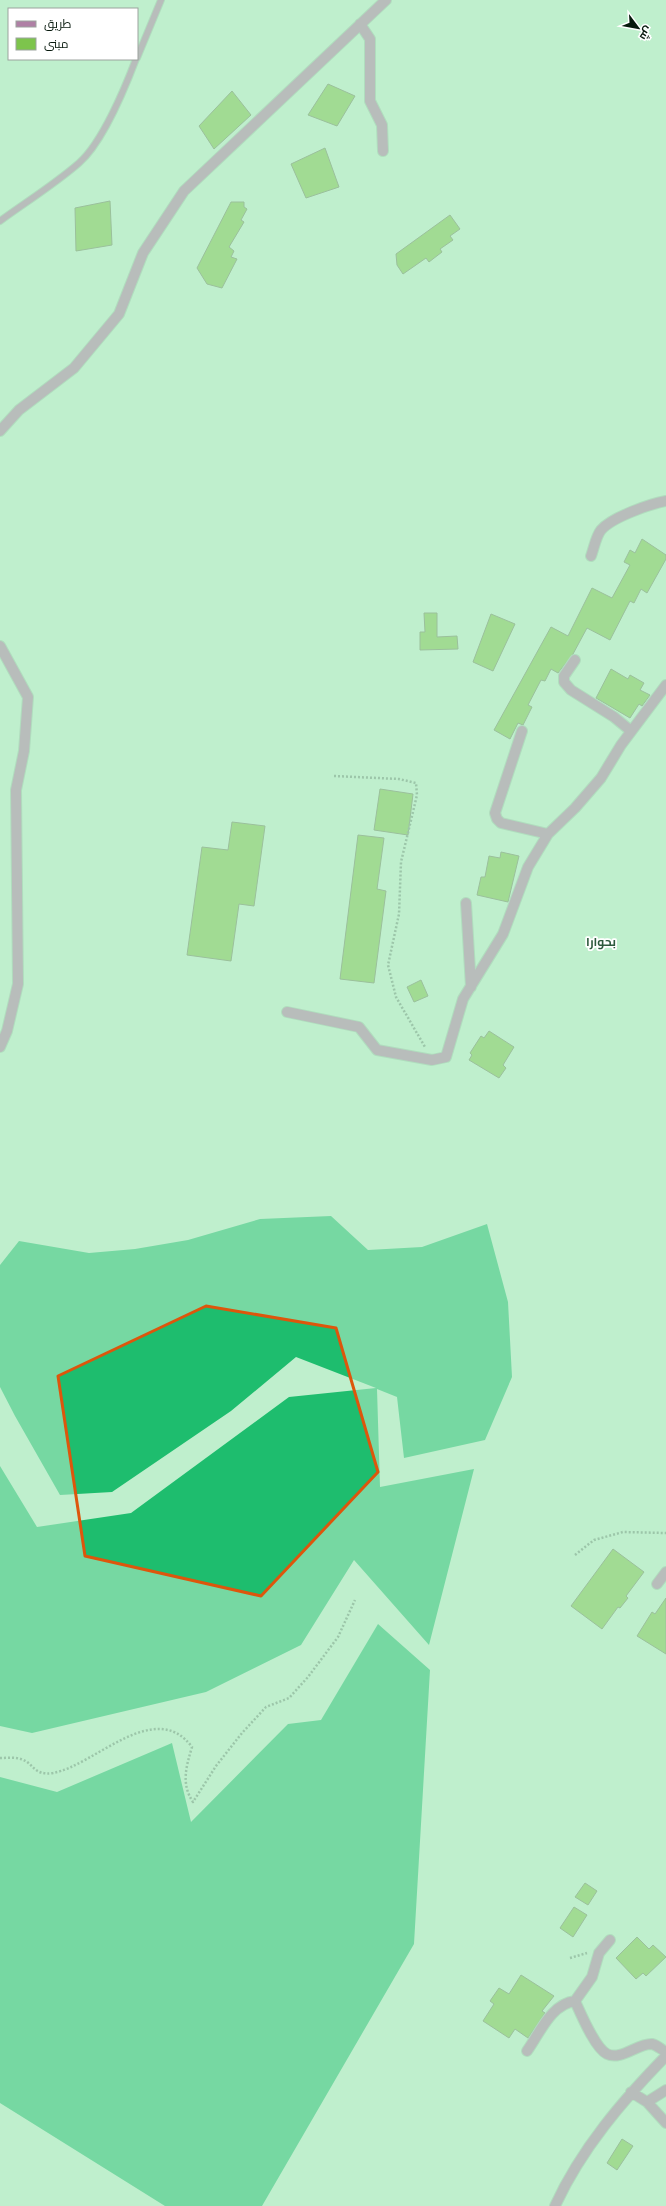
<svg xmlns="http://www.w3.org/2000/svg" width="666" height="2206" viewBox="0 0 666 2206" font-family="'Open Sans',Cairo,sans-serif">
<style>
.forest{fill:#1ebd6e}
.building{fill:#7dc44c;stroke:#6e885f}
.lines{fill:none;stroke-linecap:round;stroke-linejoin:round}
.service-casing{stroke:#9ec8aa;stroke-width:8}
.minor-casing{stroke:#9ec8aa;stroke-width:12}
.path{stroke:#72957d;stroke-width:2.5;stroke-dasharray:2 2;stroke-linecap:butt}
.service{stroke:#af80a5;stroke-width:6}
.minor{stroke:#af80a5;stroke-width:10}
.marked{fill:none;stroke:#dd560c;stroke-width:3;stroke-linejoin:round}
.labels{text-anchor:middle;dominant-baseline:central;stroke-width:3.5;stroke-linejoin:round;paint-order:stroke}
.quarter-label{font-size:12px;font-weight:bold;fill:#2d593d;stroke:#fff}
</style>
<rect width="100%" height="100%" fill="#bfefcd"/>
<path class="forest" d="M331 1216 368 1250 422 1247 487 1224 508 1302 512 1377 485 1440 404 1458 397 1397 377 1389 380 1487 474 1469 429 1645 354 1560 301 1645 206 1692 32 1733 0 1726V1466L37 1527 131 1513 289 1397 376 1388 296 1357 231 1411 112 1492 60 1495 15 1416 0 1387V1265L19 1241 89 1253 135 1249 188 1240 260 1219Z
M378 1624 430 1670 414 1944 262 2206H165L0 2103V1777L57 1792 172 1743 191 1822 288 1724 321 1720Z"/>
<path class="building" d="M328 84 355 96 337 126 308 115Z
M232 91 251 115 214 149 199 126Z
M325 148 339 187 306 198 291 164Z
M110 201 112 245 76 251 75 208Z
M231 202H244V207L247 209 241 220 244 222 229 247 234 251 231 257 237 259 222 288 207 284 197 268Z
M450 215 460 229 450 236 453 240 440 249 442 252 429 262 426 258 403 274 397 265 396 254Z
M642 539 666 555V559L647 593 641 589 634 603 630 601 610 640 587 628 573 654 558 673 551 669 545 681 541 680 528 705 532 707 523 725 518 723 510 739 494 730 551 627 568 636 592 588 612 598 630 565 624 562 630 550 635 553Z
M424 613H437V637L457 636 458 649 420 650V632H425Z
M491 614 515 624 493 671 473 662Z
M611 669 628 679 630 675 644 683 640 690 650 695 642 706 639 704 630 718 596 698Z
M380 789 413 794 408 835 374 830Z
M232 822 265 826 254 906 239 904 231 961 187 955 202 847 228 850Z
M358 835 384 838 377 889 386 891 374 983 340 979Z
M501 852 519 856 508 902 477 895 481 877H485L489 856 500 858Z
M421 980 428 996 414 1002 407 987Z
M489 1031 514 1047 503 1065 506 1068 499 1078 469 1060 472 1055 470 1053 481 1036 484 1038Z
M613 1549 644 1572 626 1596 628 1598 620 1608 618 1607 602 1629 571 1606Z
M666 1598V1654L637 1636 652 1612 655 1614Z
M585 1883 597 1891 588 1905 575 1897Z
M574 1907 587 1915 573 1937 560 1928Z
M637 1937 649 1949 653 1945 666 1957 646 1976 643 1973 636 1979 616 1958Z
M521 1975 554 1996 542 2011 545 2013 528 2038 515 2029 509 2038 483 2021 494 2004 490 2001 499 1988 509 1994Z
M622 2139 633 2146 617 2170 607 2163Z"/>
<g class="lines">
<g class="service-casing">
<path id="service" d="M137 58 161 0
M0 221C26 202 55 184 79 163 102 143 125 88 136 59"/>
</g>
<g class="minor-casing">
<path id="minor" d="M360 24 370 39V101L382 125 383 151
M0 431 19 410 74 368 119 314 143 253 184 191 386 0
M591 556C594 548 596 536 601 530 612 517 650 504 666 501
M0 646 28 697 24 751 16 790 18 984 7 1031 0 1047
M575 660 564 676V682L571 690 614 717 631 731
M522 731 495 813 497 819 501 823 548 834
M466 903 471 987
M287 1012 359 1027 377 1050 432 1060 446 1057 463 999 503 934 528 867 548 834 575 808 601 778 621 745 666 685
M657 1584 666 1572
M610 1940 599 1953 592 1977 575 2001C581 2014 595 2048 607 2054 621 2061 638 2043 652 2044 657 2045 662 2050 666 2052
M527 2051C540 2033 551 2004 575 2001
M631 2092 647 2102 666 2123
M647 2102 666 2090
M555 2206C581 2149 623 2100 666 2056"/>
</g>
<path class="path" d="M334 776 399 779 416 783 417 795 401 862 399 914 388 965 396 997 425 1047
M575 1555 594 1540 623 1532 666 1533
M0 1758C7 1758 15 1757 21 1759 34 1763 33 1776 53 1773 94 1766 155 1697 192 1747 186 1767 181 1784 193 1802L216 1766 242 1733 266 1707 289 1698 308 1677 338 1637 355 1600
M570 1958 587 1953"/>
<use href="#service" class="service"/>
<use href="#minor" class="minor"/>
</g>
<path d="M0 0H666V2206H0ZM206 1306 336 1328 378 1472 261 1596 85 1556 58 1376Z" fill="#bfefcd" fill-opacity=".55" fill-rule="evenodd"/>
<path class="marked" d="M206 1306 336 1328 378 1472 261 1596 85 1556 58 1376Z"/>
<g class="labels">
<g class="quarter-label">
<text x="601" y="941">بحوارا</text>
</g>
</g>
<rect x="8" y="8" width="130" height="52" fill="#ffffff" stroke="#9ca39e"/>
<rect x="16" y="21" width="20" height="6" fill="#af80a5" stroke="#9ca39e"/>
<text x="44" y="28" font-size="12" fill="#07190d">طريق</text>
<rect x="16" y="38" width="20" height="12" fill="#7dc44c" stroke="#9ca39e"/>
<text x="44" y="48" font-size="12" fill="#07190d">مبنى</text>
<g transform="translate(638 28) rotate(122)" stroke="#ffffff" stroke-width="3" paint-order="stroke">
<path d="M0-3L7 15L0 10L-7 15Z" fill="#07190d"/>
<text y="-6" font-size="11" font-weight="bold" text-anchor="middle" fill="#07190d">ش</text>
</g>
</svg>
